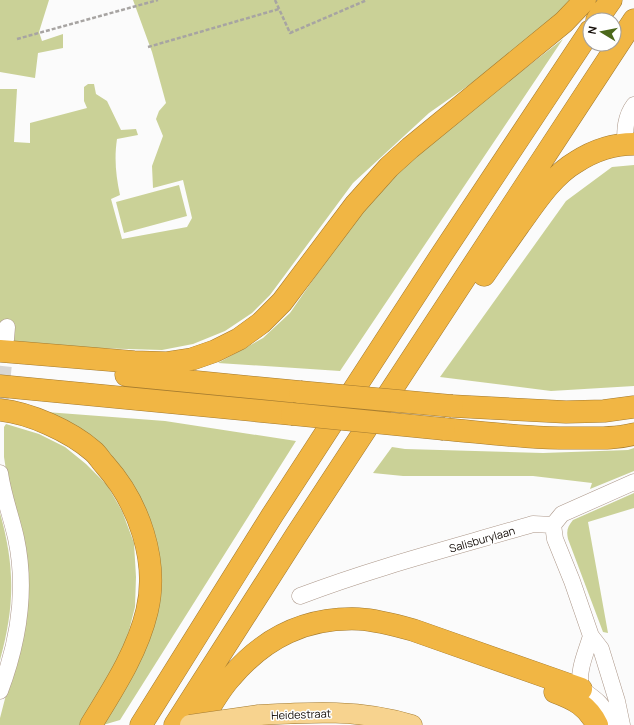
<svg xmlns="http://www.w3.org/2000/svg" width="634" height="725" viewBox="0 0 634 725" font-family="Manrope,sans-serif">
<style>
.green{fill:#cad197}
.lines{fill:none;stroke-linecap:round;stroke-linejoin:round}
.minor-tunnel{stroke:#d8d7d6;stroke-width:16;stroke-dasharray:16 8;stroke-linecap:butt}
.minor-casing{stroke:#ac9789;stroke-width:17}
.major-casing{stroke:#a37a2f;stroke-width:21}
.highway-casing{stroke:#a37a2f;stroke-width:23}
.path{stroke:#a7a4a2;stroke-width:2.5;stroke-dasharray:4 2;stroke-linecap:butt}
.minor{stroke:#fff;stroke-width:16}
.major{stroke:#f7d38f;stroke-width:20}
.highway{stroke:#f1b644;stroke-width:22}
.major-bridge-casing{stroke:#a37a2f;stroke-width:21;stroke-linecap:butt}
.highway-bridge-casing{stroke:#a37a2f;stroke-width:23;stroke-linecap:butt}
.major-bridge{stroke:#f7d38f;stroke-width:20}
.highway-bridge{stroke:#f1b644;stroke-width:22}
.labels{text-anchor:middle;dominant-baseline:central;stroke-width:3;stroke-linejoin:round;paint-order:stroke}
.street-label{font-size:11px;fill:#130c07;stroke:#fff}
</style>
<rect width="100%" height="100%" fill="#fbfbfb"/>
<path class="green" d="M0 0H49L39 32 42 41 63 34V48L38 53 35 78 0 72Z
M133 0H580L543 33 429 113 353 183 270 295 252 313 225 331 193 344 162 350 93 348 0 340V89H17L14 142 30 143V123L87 108 84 101V87L88 84H94L96 94 107 101 121 130 136 129 138 135 117 139C114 159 116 176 120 195L111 199 122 239 187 227 192 218 183 180 153 188 152 166 163 136 156 119 159 111 166 103 152 52Z
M563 39 340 371 218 363 263 338 290 313 351 225 400 169 456 122Z
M634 165V386L551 391 440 377 566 201 612 167Z
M179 185 187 216 124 233 116 202Z
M46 412 165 421 296 441 120 720 103 725 141 655 138 498Z
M6 424 39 434 65 447 86 464 107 485 122 511 134 543 136 577 135 607 126 642 115 665 80 725H0V718L20 641 8 483 4 457V427Z
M392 447 405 449 543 453 628 450 634 448V471L590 489 592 483 533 476H403L373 473Z
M634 493V508L588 522 608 633 603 632 568 539C566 530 568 526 573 520Z
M0 513C15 567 15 605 0 660Z"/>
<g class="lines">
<path class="minor-tunnel" d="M0 406 6 341"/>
<g class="minor-casing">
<path id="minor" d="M625 144C625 130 625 117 634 105
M6 339 7 327
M0 473C3 495 11 516 16 538 27 589 18 643 0 691
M553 525 555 539 572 581 591 636 601 649 617 701 622 725
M553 525 562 514 634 482
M300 596C376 567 455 547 533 524L553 525
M591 636C586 653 577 671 581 689 596 699 606 706 611 725"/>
</g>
<g class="major-casing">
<path id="major" d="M259 715C310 712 362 709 412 725"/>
</g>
<g class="highway-casing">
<path id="highway" d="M597 20 611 0
M484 275C495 259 507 242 519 225 535 203 552 176 576 162 593 151 614 144 634 144
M0 351 134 362 166 363 192 359 215 351 239 339 261 323 282 302 355 205 389 167 410 148 564 22 585 0
M126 375 300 392
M0 386 292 414
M452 406 566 412 604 411 634 407
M0 410C30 413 70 431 93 451 98 455 101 461 105 465 139 503 159 561 147 611 137 653 113 689 91 725
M444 429C489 433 534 439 579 438 597 438 616 439 634 434
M555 692C574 699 588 706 597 725
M141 725 273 514 440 257 590 31
M175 725 297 534 634 20
M199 725C209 709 218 691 231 677 265 637 306 617 359 619 377 620 395 625 413 630L581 689"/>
</g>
<path class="path" d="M275 0 290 33 367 0
M17 39 158 0
M148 47 279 9"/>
<use href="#minor" class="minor"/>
<use href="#major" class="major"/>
<use href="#highway" class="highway"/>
<g class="major-bridge-casing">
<path id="major-bridge" d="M190 725 259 715"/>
</g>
<g class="highway-bridge-casing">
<path id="highway-bridge" d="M300 392 452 406
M292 414 444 429"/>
</g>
<use href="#major-bridge" class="major-bridge"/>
<use href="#highway-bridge" class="highway-bridge"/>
</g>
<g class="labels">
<g class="street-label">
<text transform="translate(482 539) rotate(-16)">Salisburylaan</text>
<text transform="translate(301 714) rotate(-2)">Heidestraat</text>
</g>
</g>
<g transform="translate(602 32) rotate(280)"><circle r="19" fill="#ffffff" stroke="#a19e9c"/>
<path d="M0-3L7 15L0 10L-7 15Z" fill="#4c681b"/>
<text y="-6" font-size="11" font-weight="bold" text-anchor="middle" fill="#130c07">N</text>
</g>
</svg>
